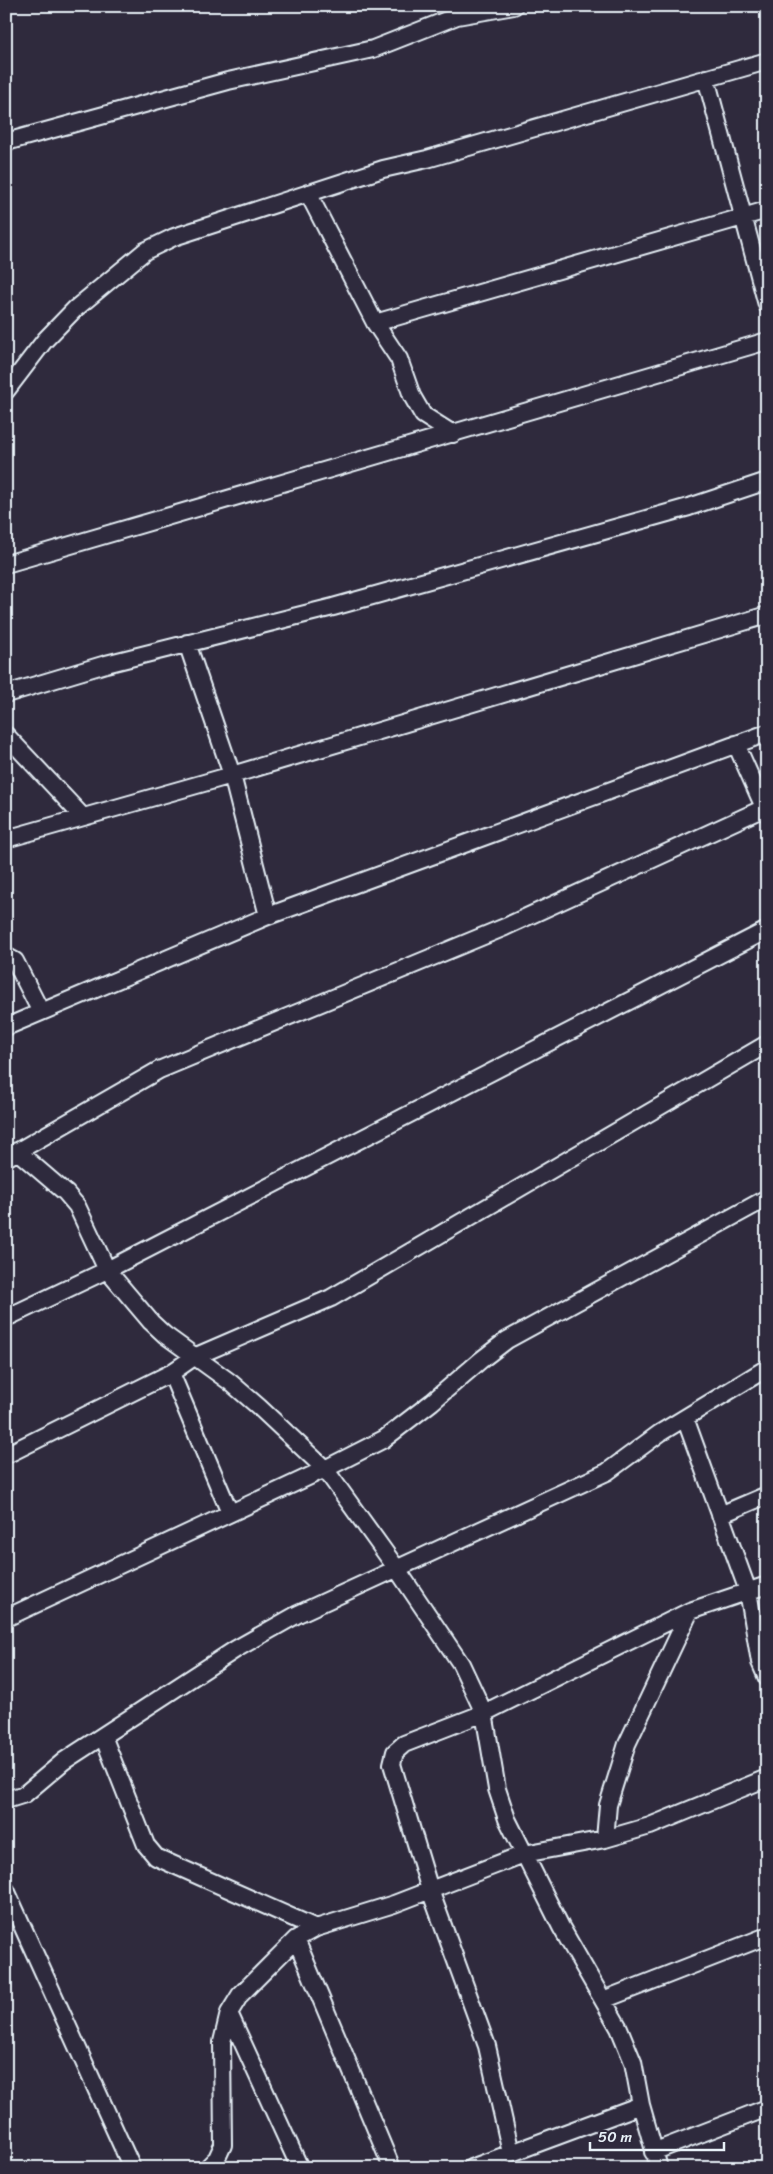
<svg xmlns="http://www.w3.org/2000/svg" width="773" height="2174" viewBox="0 0 773 2174" font-family="Sriracha,sans-serif">
<style>
.lines{fill:none;stroke-linecap:round;stroke-linejoin:round}
.street-casing{stroke:#e8f1f8;stroke-width:20}
.street{stroke:#2f2a3d;stroke-width:16}
</style>
<rect width="100%" height="100%" fill="#2f2a3d"/>
<filter id="ink" filterUnits="userSpaceOnUse"><feTurbulence type="fractalNoise" baseFrequency=".02" numOctaves="2"/><feDisplacementMap in="SourceGraphic" scale="10" xChannelSelector="R" yChannelSelector="G"/><feConvolveMatrix kernelMatrix="1 2 1 2 8 2 1 2 1" color-interpolation-filters="sRGB"/></filter>
<g filter="url(#ink)">
<g class="lines">
<g class="street-casing">
<path id="street" d="M706 78 767 305
M6 142 228 81 373 49 457 16 514 6
M308 193 375 323 399 359 412 396 423 415 453 434
M375 323 767 210
M6 391 45 340 75 309 145 251 174 237 383 169 427 159 767 61
M6 564 767 341
M187 643 232 775 268 916
M6 694 106 664 333 607 689 507 767 481
M6 735 83 817
M736 744 767 814
M6 839 232 775 767 615
M6 956 15 961 41 1012
M6 1027 268 916 767 733
M17 1151 66 1193 77 1206 107 1270 151 1322 165 1335 230 1382 259 1407 325 1469 397 1569 461 1664 484 1713 497 1789 507 1819 561 1927 619 2028 633 2062 641 2105 659 2168
M6 1158 159 1070 505 927 764 808
M6 1318 107 1270 767 930
M171 1373 230 1513
M685 1418 748 1591 760 1662 767 1678
M6 1455 171 1373 194 1357 331 1298 767 1044
M720 1515 767 1495
M6 1618 325 1469 384 1439 432 1402 481 1360 507 1340 767 1198
M103 1736 146 1845 156 1857 316 1928
M6 1800 25 1794 64 1761 236 1649 298 1614 607 1472 660 1433 767 1368
M605 1839 608 1805 627 1744 690 1611
M6 1890 132 2168
M296 1939 392 2168
M603 2000 767 1936
M229 2013 300 2168
M653 2152 767 2108
M511 2153 487 2046 430 1890 392 1764 395 1752 404 1744 484 1713 690 1611 767 1585
M207 2168 217 2158 223 2145 222 2042 229 2013 240 1995 296 1939 316 1928 394 1904 524 1854 605 1839 650 1826 767 1778
M471 2168 641 2105"/>
</g>
<use href="#street" class="street"/>
</g>
</g>
<rect width="773" height="2174" fill="none" stroke="#2f2a3d" stroke-width="25"/>
<rect x="12" y="12" width="748" height="2149" fill="none" stroke="#e8f1f8" stroke-width="2" filter="url(#ink)"/>
<path d="M590 2142v8h134v-8" fill="none" stroke="#e8f1f8" stroke-width="2.5"/>
<text x="598" y="2142" font-size="15" fill="#e8f1f8" stroke="#2f2a3d" stroke-width="4" paint-order="stroke">50 m</text>
</svg>
